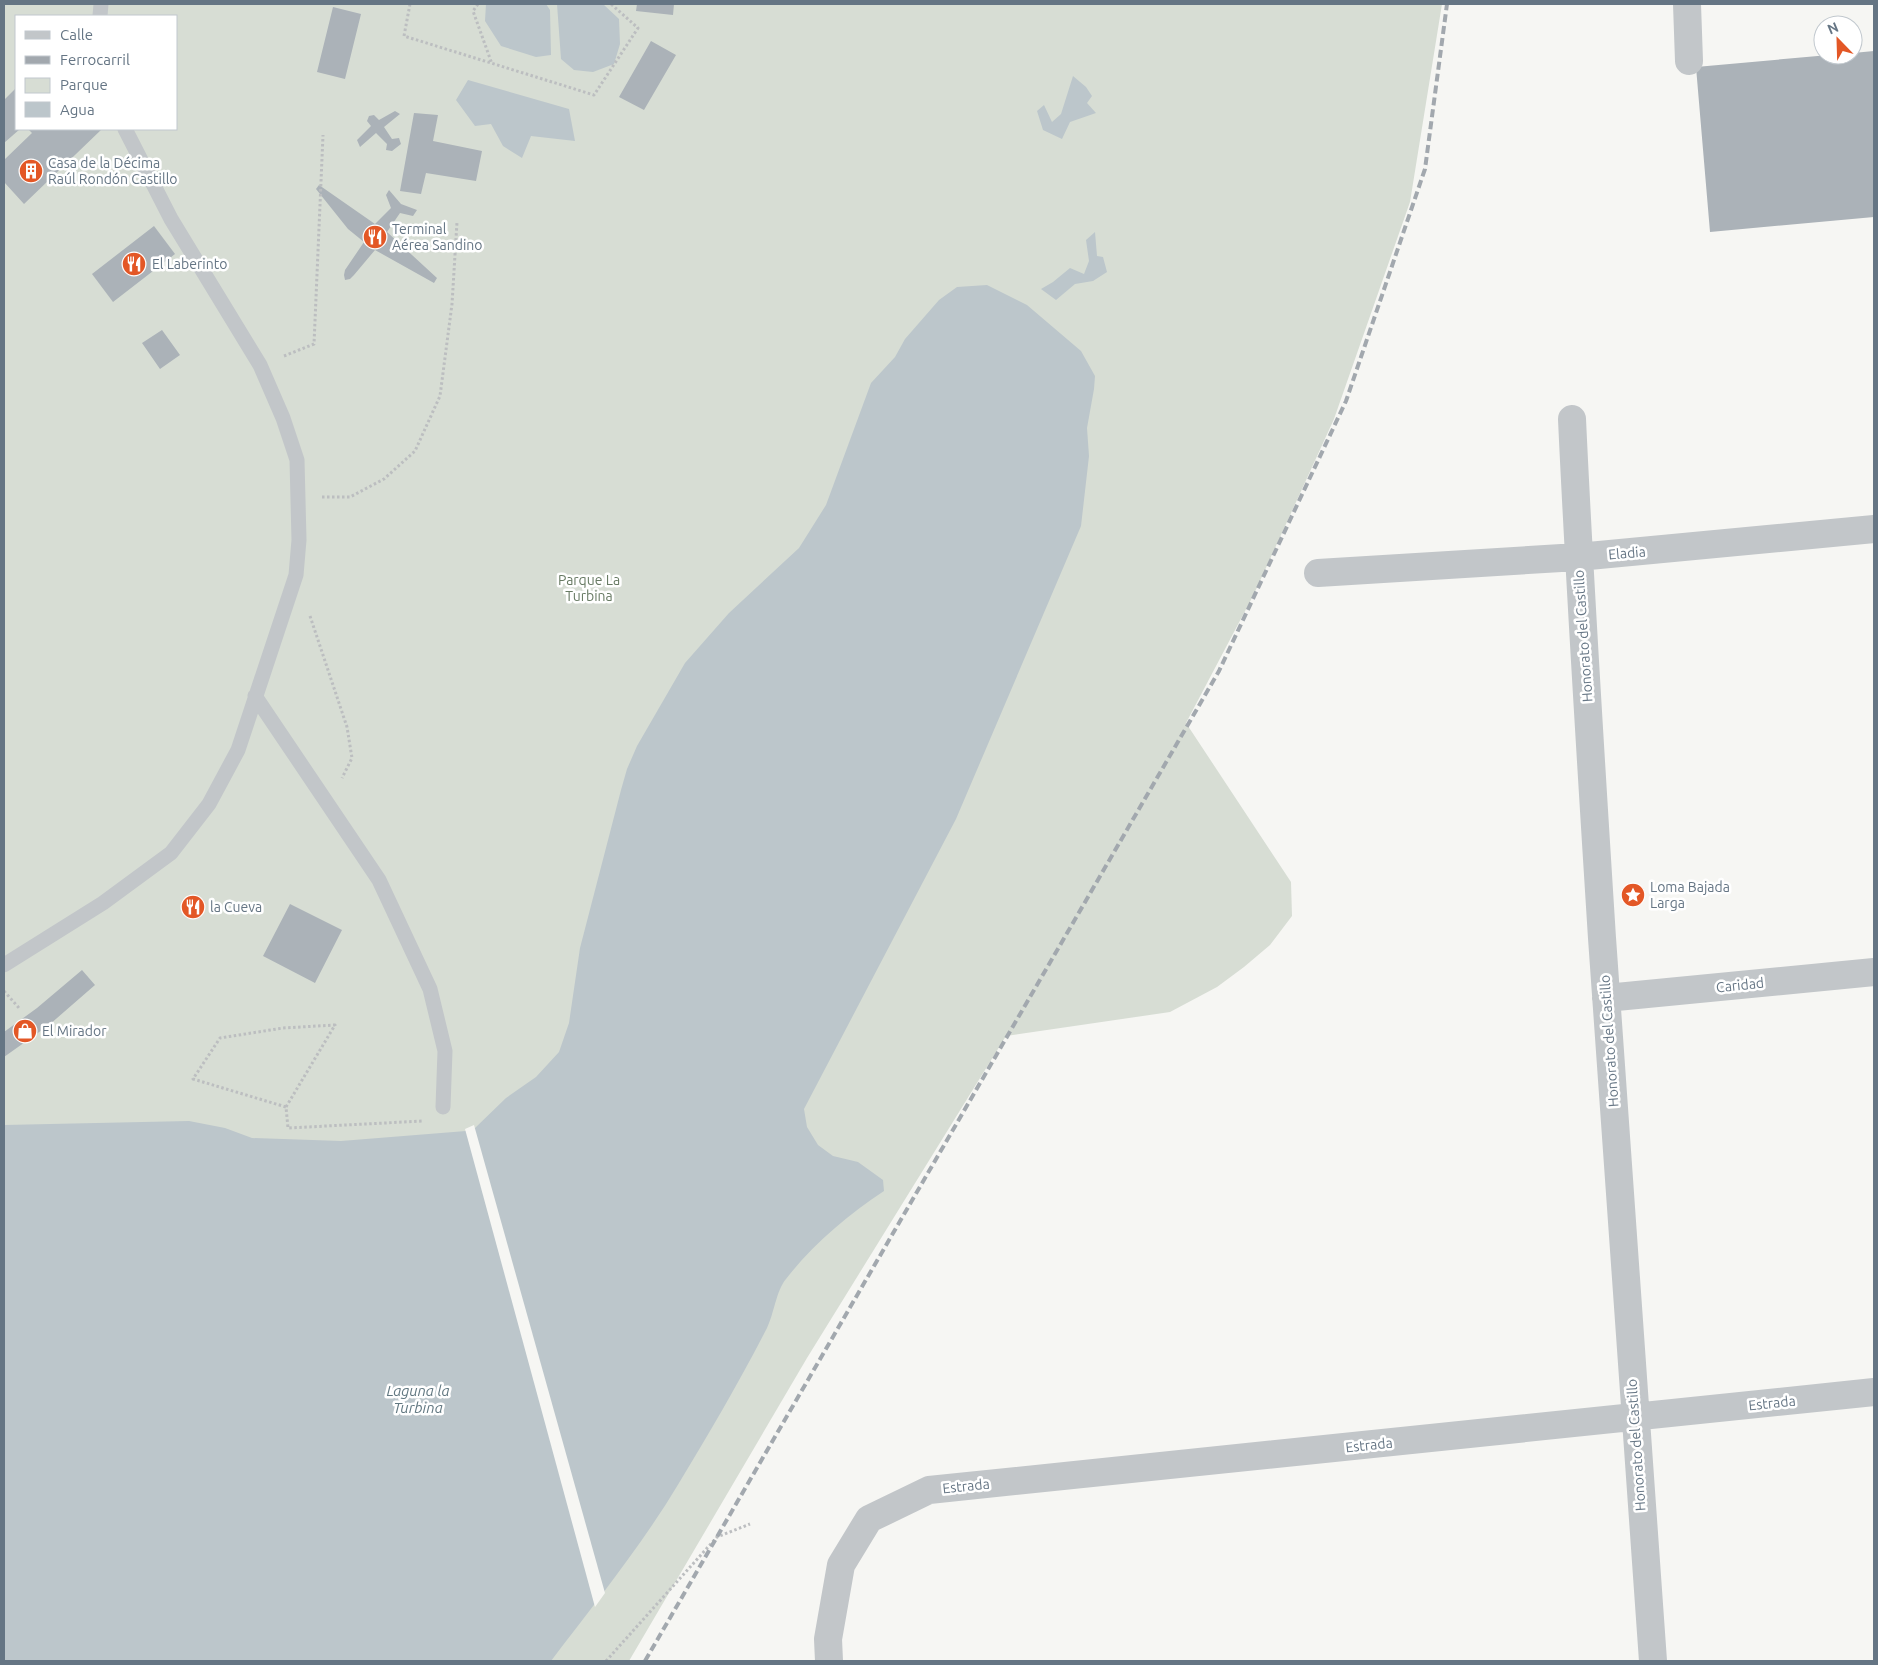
<svg xmlns="http://www.w3.org/2000/svg" width="1878" height="1665" viewBox="0 0 1878 1665" font-family="Ubuntu,sans-serif">
<style>
.green{fill:#d7ddd4;fill-rule:evenodd}
.water{fill:#bcc6cb}
.pier{fill:#f6f6f3}
.building{fill:#abb2b8}
.lines{fill:none;stroke-linecap:round;stroke-linejoin:round}
.path{stroke:#bcbec0;stroke-width:3;stroke-dasharray:2.5 2.5;stroke-linecap:butt}
.lane{stroke:#c2c6c9;stroke-width:15}
.street{stroke:#c2c6c9;stroke-width:28}
.rail{stroke:#a2a8ae;stroke-width:4;stroke-dasharray:8 4;stroke-linecap:butt}
.labels{text-anchor:middle;dominant-baseline:central;stroke-width:5;stroke-linejoin:round;paint-order:stroke}
.poi-label{font-size:14px;fill:#657584;stroke:#fff;text-anchor:start}
.street-label{font-size:14px;fill:#657584;stroke:#fff}
.park-label{font-size:14px;fill:#687b64;stroke:#fff}
.water-label{font-size:15px;font-style:italic;fill:#617780;stroke:#fff}
</style>
<rect width="100%" height="100%" fill="#f6f6f3"/>
<path class="green" d="M4 4H1442L1410 202 1334 419 1254 594 1186 723 1291 882 1292 916 1270 945 1244 967 1217 987 1170 1012 1006 1036 807 1358 629 1661H4ZM16 16H176V129H16Z"/>
<path class="water" d="M486 4H546L550 10 551 55 536 57 501 46 485 21Z
M557 4H603L619 19 620 44 614 64 593 72 574 70 561 59Z
M1073 76 1086 87 1092 96 1087 103 1096 113 1070 122 1062 139 1043 130 1037 111 1044 105 1052 122 1061 114Z
M468 80 569 109 575 141 531 136 522 158 503 146 491 124 475 126 456 100Z
M1095 232 1097 256 1103 257 1107 272 1093 281 1075 284 1056 300 1041 289 1053 282 1070 268 1084 274 1089 261 1086 240Z
M987 285 1027 305 1081 351 1095 376 1094 389 1087 428 1089 456 1081 526 956 819 804 1109 807 1127 818 1145 833 1156 858 1162 883 1180 884 1191C848 1215 813 1244 786 1279 776 1291 774 1314 767 1328 740 1381 710 1432 679 1483 642 1545 595 1603 551 1661H4V1125L189 1121 225 1128 252 1138 341 1141 466 1131 475 1128 506 1098 536 1077 559 1052 569 1023 580 948 621 790 627 769 637 746 685 663 729 613 799 548 826 505 871 383 895 357 905 339 939 300 957 287Z"/>
<path class="pier" d="M474 1125 605 1593 595 1607 465 1129Z"/>
<path class="building" d="M637 4H674L673 15 636 11Z
M333 7 361 14 345 79 317 72Z
M651 41 676 55 644 110 619 97Z
M1874 51V217L1710 232 1696 67 1829 55H1853V53Z
M16 88V129H20L4 143V100Z
M395 111 400 114 384 127 392 139 399 138 401 144 392 151 386 150 387 144 376 133 360 147 357 140 371 126 367 121 369 116 374 115 379 120Z
M414 113 438 115 433 141 482 151 476 181 426 173 421 194 400 191Z
M28 129H102L24 204 4 182V160L32 133Z
M319 185 375 224 391 208 386 195 389 190 401 204 417 210 413 216 400 213 387 232 437 278 434 283 375 250 354 275 350 279 345 280 344 275 345 270 364 242 348 229 316 189Z
M154 226 175 254 113 302 92 274Z
M162 330 180 355 160 369 142 343Z
M290 904 342 930 315 983 263 956Z
M82 970 95 985 49 1025 4 1057V1032L37 1008Z"/>
<g class="lines">
<path class="path" d="M410 4 404 36 594 95 638 28 611 4
M478 4 473 11 492 64
M284 356 314 344 323 135
M322 497H350L384 479 415 451 440 396 452 304 457 222
M310 616 347 727 352 758 342 778
M4 991 19 1008
M286 1107 335 1025 283 1028 220 1038 193 1079 286 1107 288 1128 423 1121
M606 1661 717 1537 750 1524"/>
<path class="lane" d="M100 16 101 4
M255 696 379 880 430 989 445 1051 443 1107
M4 965 103 903 171 853 209 804 238 750 296 575 299 540 297 460 283 418 260 365 171 219 125 129"/>
<path class="street" d="M1687 4 1689 61
M1572 419C1580 592 1591 765 1602 938 1618 1179 1634 1420 1653 1661
M1318 573 1578 557 1874 529
M1606 998 1874 972
M829 1661 828 1639 841 1565 869 1519 929 1490 1874 1392"/>
<path class="rail" d="M645 1661 1219 671 1346 401 1425 169 1447 4"/>
</g>
<defs>
<g id="building-disc" transform="scale(1.25)"><circle r="9.5" fill="#e35726" stroke="#fff"/><path d="M-4-6H4V6H1V3H-1V6H-4ZM-2.5-4.3h1.7v1.8h-1.7ZM.8-4.3h1.7v1.8H.8ZM-2.5-1h1.7V.8h-1.7ZM.8-1h1.7V.8H.8Z" fill="#fff"/></g>
<g id="restaurant-disc" transform="scale(1.25)"><circle r="9.5" fill="#e35726" stroke="#fff"/><path d="M-5-6h1v4h1v-4h1v4h1v-4h1v5L-1.5 .5V6h-2V.5L-5-1ZM5-6V6H3V1.5H1.5Q1.5-4 5-6Z" fill="#fff"/></g>
<g id="sight-disc" transform="scale(1.25)"><circle r="9.5" fill="#e35726" stroke="#fff"/><path d="M0-6L1.8-2.2L6-1.7L2.9 1.2L3.7 5.4L0 3.3L-3.7 5.4L-2.9 1.2L-6-1.7L-1.8-2.2Z" fill="#fff"/></g>
<g id="shop-disc" transform="scale(1.25)"><circle r="9.5" fill="#e35726" stroke="#fff"/><path d="M-5-2.5h2.3a2.7 3.5 0 0 1 5.4 0H5L5.5 6h-11ZM-1.5-2.5h3a1.5 2.3 0 0 0-3 0Z" fill="#fff"/></g>
</defs>
<g fill-rule="evenodd">
<use href="#building-disc" x="31" y="171"/>
<use href="#restaurant-disc" x="375" y="237"/>
<use href="#restaurant-disc" x="134" y="264"/>
<use href="#sight-disc" x="1633" y="895"/>
<use href="#restaurant-disc" x="193" y="907"/>
<use href="#shop-disc" x="25" y="1031"/>
</g>
<g class="labels">
<g class="poi-label">
<text x="48" y="163">Casa de la Décima<tspan x="48" dy="16">Raúl Rondón Castillo</tspan></text>
<text x="392" y="229">Terminal<tspan x="392" dy="16">Aérea Sandino</tspan></text>
<text x="152" y="264">El Laberinto</text>
<text x="1650" y="887">Loma Bajada<tspan x="1650" dy="16">Larga</tspan></text>
<text x="210" y="907">la Cueva</text>
<text x="42" y="1031">El Mirador</text>
</g>
<g class="street-label">
<text transform="translate(1627 553) rotate(-5)">Eladia</text>
<text transform="translate(1583 636) rotate(-94)">Honorato del Castillo</text>
<text transform="translate(1740 985) rotate(-6)">Caridad</text>
<text transform="translate(1609 1041) rotate(-94)">Honorato del Castillo</text>
<text transform="translate(1772 1403) rotate(-6)">Estrada</text>
<text transform="translate(1369 1445) rotate(-6)">Estrada</text>
<text transform="translate(1636 1445) rotate(-94)">Honorato del Castillo</text>
<text transform="translate(966 1486) rotate(-6)">Estrada</text>
</g>
<g class="park-label">
<text x="589" y="580">Parque La<tspan x="589" dy="16">Turbina</tspan></text>
</g>
<g class="water-label">
<text x="418" y="1390">Laguna la<tspan x="418" dy="17">Turbina</tspan></text>
</g>
</g>
<rect width="1878" height="1665" fill="none" stroke="#657584" stroke-width="10"/>
<rect x="15" y="15" width="162" height="115" fill="#ffffff" stroke="#c1c8ce"/>
<rect x="25" y="31" width="25" height="8" fill="#c2c6c9" stroke="#c1c8ce"/>
<text x="60" y="40" font-size="15" fill="#657584">Calle</text>
<rect x="25" y="56" width="25" height="8" fill="#a2a8ae" stroke="#c1c8ce"/>
<text x="60" y="65" font-size="15" fill="#657584">Ferrocarril</text>
<rect x="25" y="78" width="25" height="15" fill="#d7ddd4" stroke="#c1c8ce"/>
<text x="60" y="90" font-size="15" fill="#657584">Parque</text>
<rect x="25" y="102" width="25" height="15" fill="#bcc6cb" stroke="#c1c8ce"/>
<text x="60" y="115" font-size="15" fill="#657584">Agua</text>
<g transform="translate(1838 40) rotate(337)"><circle r="24" fill="#ffffff" stroke="#c1c8ce"/>
<path d="M0-4L9 19L0 12L-9 19Z" fill="#e35726"/>
<text y="-8" font-size="14" font-weight="bold" text-anchor="middle" fill="#657584">N</text>
</g>
</svg>
